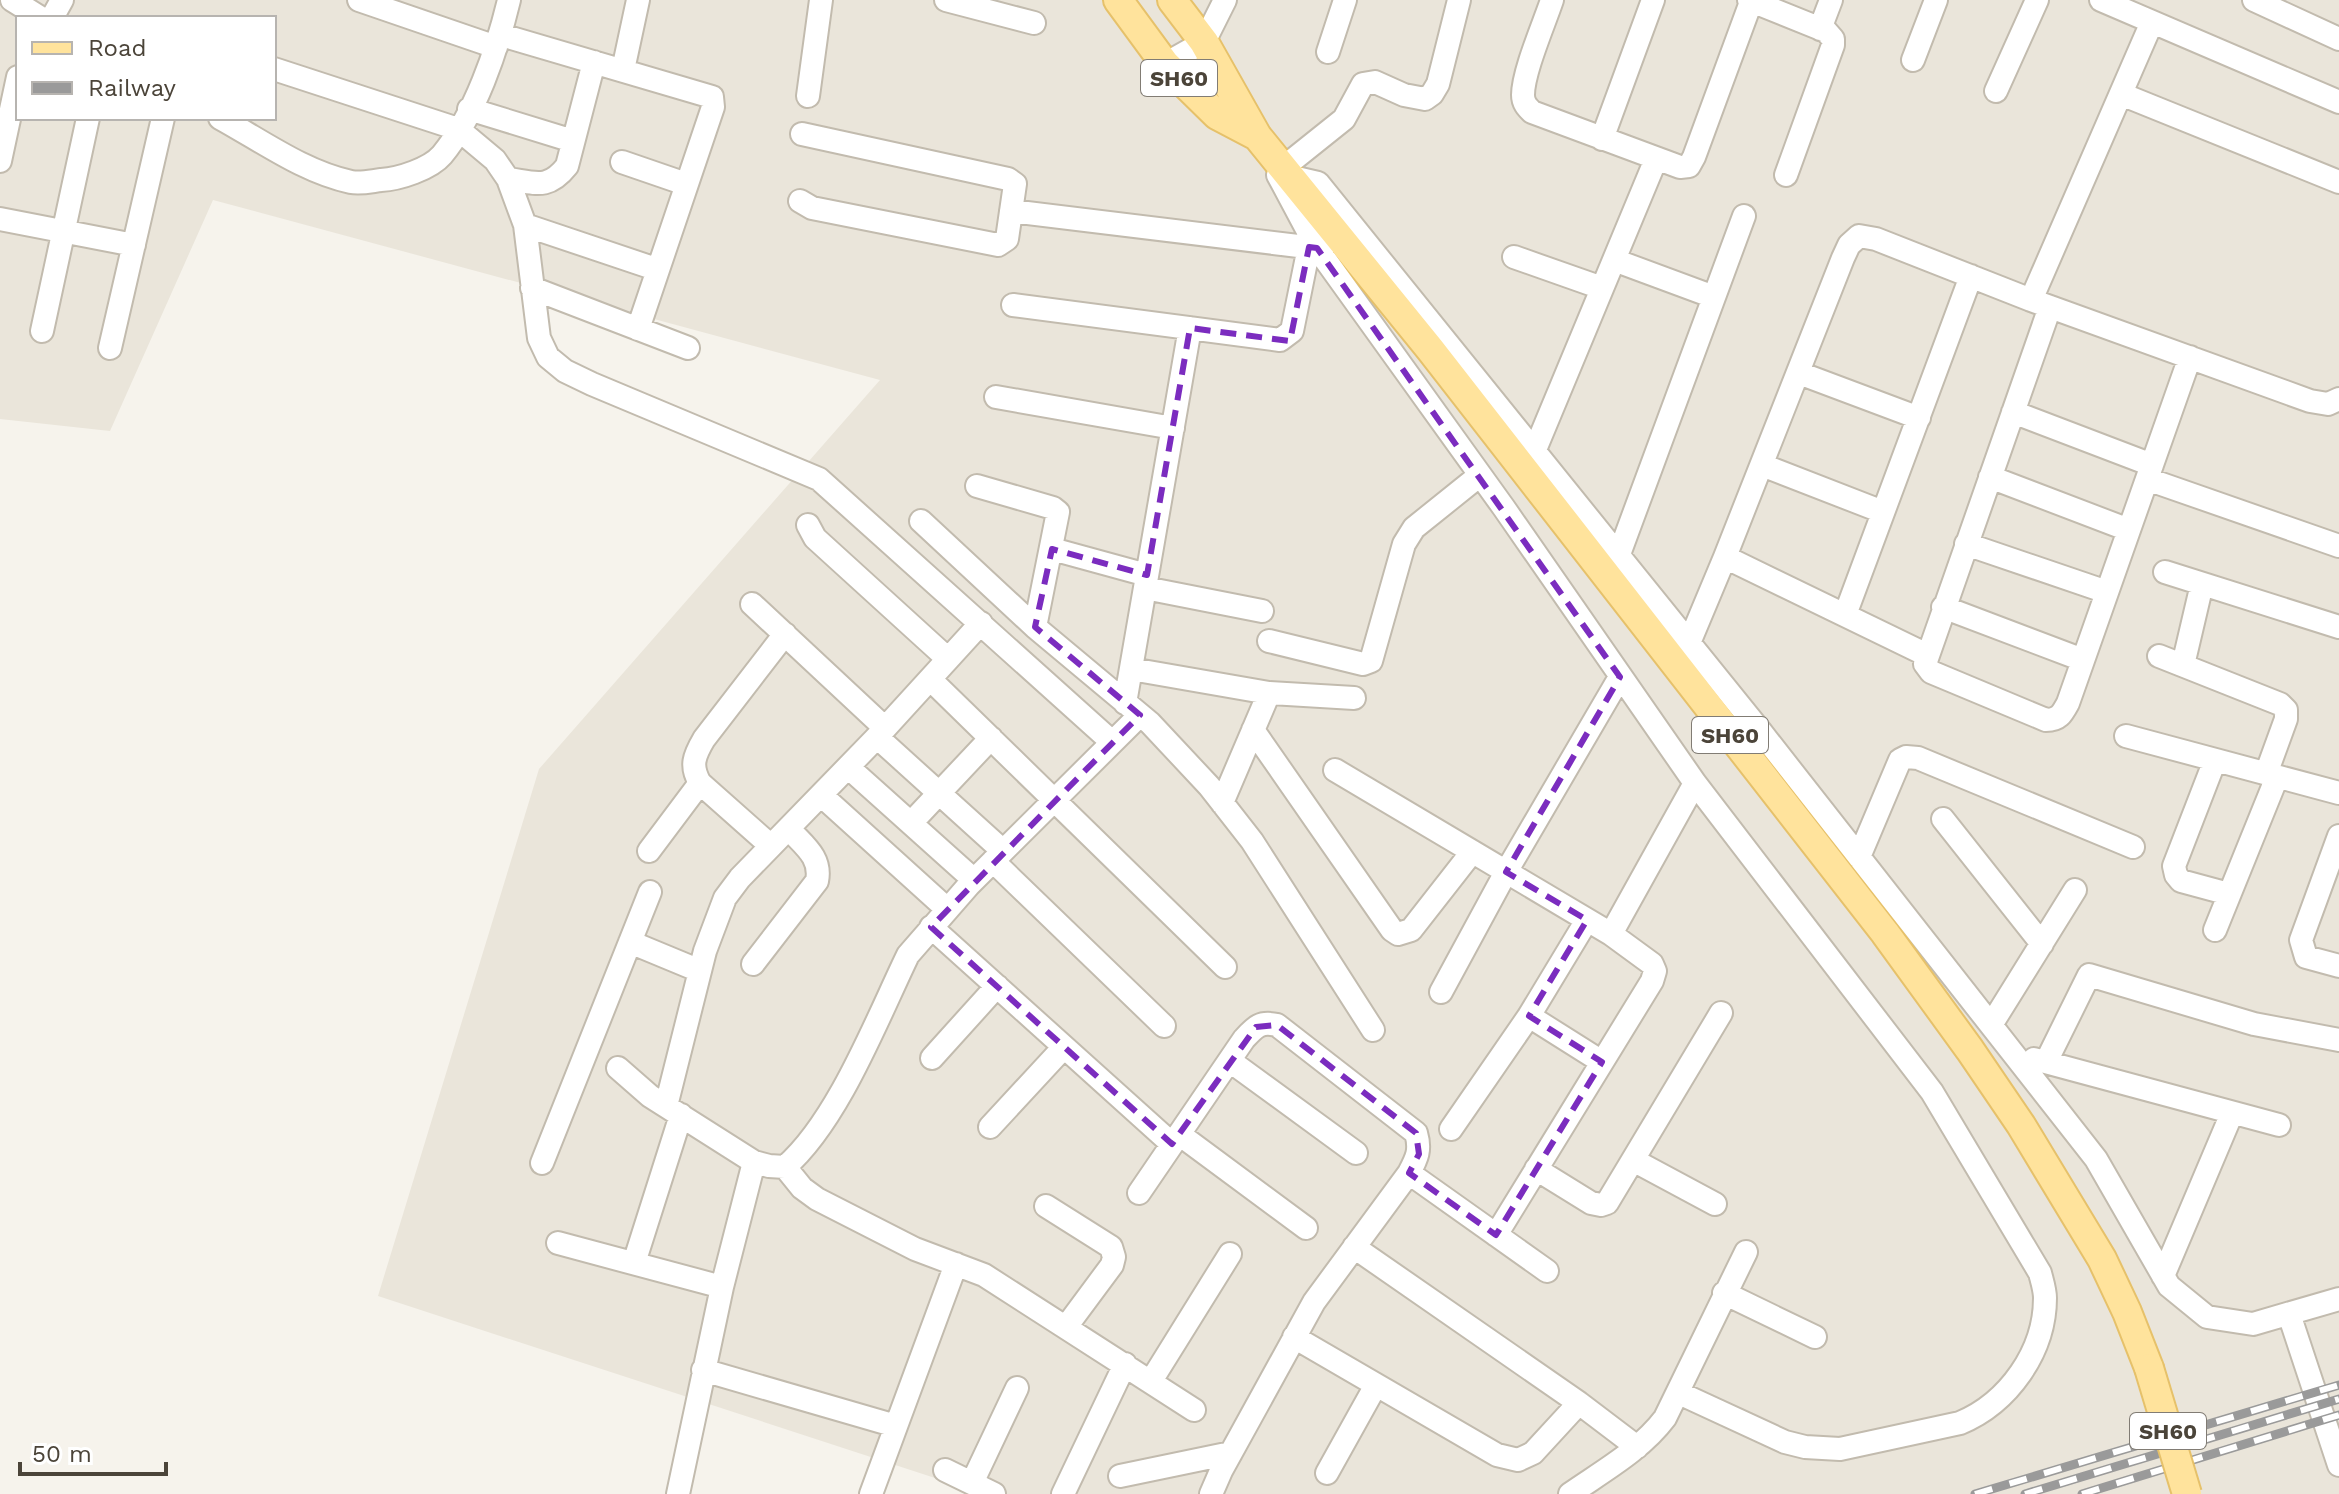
<svg xmlns="http://www.w3.org/2000/svg" width="2339" height="1494" viewBox="0 0 2339 1494" font-family="'Work Sans',sans-serif">
<style>
.residential{fill:#eae5da;fill-rule:evenodd}
.lines{fill:none;stroke-linecap:round;stroke-linejoin:round}
.minor-casing{stroke:#c2bbae;stroke-width:26}
.major-casing{stroke:#e6c16a;stroke-width:32}
.minor{stroke:#fff;stroke-width:22}
.major{stroke:#ffe39c;stroke-width:28}
.rail-casing{stroke:#9a9a9a;stroke-width:9}
.rail{stroke:#fff;stroke-width:6;stroke-dasharray:18;stroke-linecap:butt}
.major-bridge-casing{stroke:#e6c16a;stroke-width:32;stroke-linecap:butt}
.major-bridge{stroke:#ffe39c;stroke-width:28}
.marked{fill:none;stroke:#7b2cbf;stroke-width:6;stroke-dasharray:16 10;stroke-linejoin:round}
.labels{text-anchor:middle;dominant-baseline:central;stroke-width:7;stroke-linejoin:round;paint-order:stroke}
.shield{fill:#fff;stroke:#817c74;stroke-width:2}
.shield-label{font-size:22px;font-weight:bold;fill:#4b4439}
</style>
<rect width="100%" height="100%" fill="#f6f3ec"/>
<path class="residential" d="M0 0H2339V1494H984L378 1296 539 769 880 380 213 200 110 431 0 419ZM18 18H274V118H18Z"/>
<g class="lines">
<g class="minor-casing">
<path id="minor" d="M12 0 41 18
M359 0 496 47
M946 0 1034 23
M1552 0C1544 24 1523 72 1523 95 1523 103 1527 107 1532 112L1680 167 1689 166 1694 157 1751 2
M1749 0 1826 31 1833 39V45L1786 175
M2101 0 2339 102
M2254 0 2339 39
M52 18 62 0
M1820 29 1831 0
M501 35 712 97 713 107 638 329
M1328 52 1345 0
M1913 60 1936 0
M1165 64 1204 42 1225 0
M274 69 458 129 495 160 508 179 525 225 539 338 548 357 565 371 592 384 819 479 1112 742
M623 70 638 0
M1996 91 2037 0
M2121 94 2339 182
M808 96 821 0
M469 109 573 141
M220 118C262 141 304 172 351 182 361 184 372 181 381 180 399 179 430 169 442 155 475 115 497 50 509 0
M1602 139 1653 0
M0 161 18 77
M622 162 686 184
M1284 167 1344 119 1363 84 1375 82 1404 95 1425 99 1432 94 1438 84 1459 0
M1278 175 1317 248 1504 508 1695 783 1932 1092 2040 1273C2042 1281 2045 1290 2045 1298 2045 1352 2008 1403 1960 1423L1840 1449 1805 1447 1785 1442 1679 1393
M1292 177 1318 183 1761 732 2096 1159 2169 1286 2207 1317 2253 1324 2339 1299
M508 179C536 183 548 190 567 166L594 62
M800 201 812 208 998 245 1007 239 1015 184 1008 179 802 134
M1011 211 1323 249
M0 219 134 245
M525 225 656 269
M1514 257 1602 288
M1614 260 1714 297
M532 288 688 348
M2031 300 2152 22
M1013 305 1280 340 1292 331 1309 247
M2050 307 1925 664 1931 672 2046 720C2059 720 2062 714 2068 703L2190 357
M42 331 88 118
M110 348 163 118
M1799 373 1919 418
M996 397 1173 428
M2013 412 2152 465
M1534 452 1656 159
M1762 465 1883 512
M1990 477 2129 530
M2147 479 2339 546
M977 486 1053 508 1058 512 1035 627
M921 521 1035 627 1150 723 1209 786 1252 841 1373 1030
M808 525 815 538 948 659
M1966 544 2107 592
M1052 549 1147 575
M1618 557 1744 216
M1725 557 1927 655
M2165 572 2339 627
M1145 588 1262 611
M752 604 885 728
M1943 607 2083 660
M1845 615 1971 276
M1269 641 1363 664 1371 661 1404 544 1414 528 1480 475
M1689 643 1725 557 1843 258 1849 245 1859 236 1876 239 2031 300 2310 401 2328 404 2339 399
M2159 656 2280 704 2286 710V719L2266 774
M2183 665 2202 584
M1131 669 1269 693 1354 698
M930 679 1225 967
M1125 703 1190 328
M1253 730 1392 930 1398 934 1411 930 1472 852
M2126 736 2339 793
M877 737 1003 851
M2215 760 2174 866 2176 875 2181 881 2229 894
M848 767 974 880
M1335 770 1611 934 1652 964 1655 971 1652 981 1496 1235
M821 795 947 909
M1222 803 1269 693
M1943 819 2042 944
M911 823 991 738
M2339 836 2301 940 2306 957 2339 966
M771 846 700 783C690 766 694 756 704 739L785 634
M649 851 700 783
M1859 857 1900 760 1906 757 1918 758 2133 847
M993 861 1164 1026
M931 927 1172 1144
M2215 930 2277 777
M1611 934 1695 783
M630 942 700 971
M753 964 817 881C822 857 803 845 789 829
M1441 992 1506 872 1620 677
M1529 1016 1602 1062
M1991 1025 2075 890
M932 1058 997 986
M2034 1059 2279 1125
M1230 1061 1356 1153
M2046 1062 2089 975 2254 1024 2339 1040
M618 1068 650 1096 754 1162 769 1166 785 1167C838 1121 877 1019 908 955L969 885 1140 715
M666 1106 705 951 725 898 740 878 877 737 981 623
M990 1127 1064 1047
M1451 1129 1529 1016 1587 920
M1179 1134 1306 1228
M1633 1160 1715 1204
M542 1163 650 892
M785 1167 802 1188 817 1199 915 1249 984 1275 1194 1410
M1536 1169 1591 1203 1601 1205 1607 1203 1721 1013
M1409 1173 1547 1271
M1139 1193 1244 1039C1255 1027 1260 1021 1277 1025L1416 1133C1421 1150 1417 1158 1409 1173L1314 1302 1221 1471 1211 1494
M1046 1206 1111 1247 1114 1257 1112 1265 1066 1327
M558 1243 722 1287
M1354 1247 1579 1403 1637 1447
M634 1263 681 1115
M2163 1276 2232 1113
M1724 1293 1815 1337
M2289 1314 2339 1465
M1294 1337 1497 1455 1518 1460 1533 1453 1579 1403
M703 1370 896 1426
M1151 1381 1230 1254
M945 1470 994 1494
M1327 1473 1376 1385
M1120 1476 1231 1453
M972 1483 1017 1388
M678 1494 722 1287 754 1162
M871 1494 956 1264
M1063 1494 1125 1364
M1570 1494C1603 1471 1641 1450 1665 1418L1746 1252"/>
</g>
<g class="major-casing">
<path id="major" d="M1118 0 1165 64 1217 115 1257 136
M1172 0 1204 42 1257 136 1430 349 1885 933 1970 1050 2021 1125 2102 1259 2127 1312 2149 1368"/>
</g>
<use href="#minor" class="minor"/>
<use href="#major" class="major"/>
<g class="rail-casing">
<path id="rail" d="M1975 1494 2339 1385
M2025 1494 2339 1399
M2082 1494 2339 1415"/>
</g>
<use href="#rail" class="rail"/>
<g class="major-bridge-casing">
<path id="major-bridge" d="M2149 1368 2187 1494"/>
</g>
<use href="#major-bridge" class="major-bridge"/>
</g>
<path class="marked" d="M1309 247 1317 248 1620 677 1506 872 1587 920 1529 1016 1602 1062 1496 1235 1409 1173 1419 1154 1416 1133 1277 1025 1256 1027 1172 1144 931 927 1140 715 1035 627 1052 549 1147 575 1190 328 1290 341Z"/>
<g class="labels">
<g class="shield">
<rect x="1141" y="60" width="76" height="36" rx="6"/>
<rect x="1692" y="717" width="76" height="36" rx="6"/>
<rect x="2130" y="1413" width="76" height="36" rx="6"/>
</g>
<g class="shield-label">
<text x="1179" y="78">SH60</text>
<text x="1730" y="735">SH60</text>
<text x="2168" y="1431">SH60</text>
</g>
</g>
<rect x="16" y="16" width="260" height="104" fill="#ffffff" stroke="#b7b4b0" stroke-width="2"/>
<rect x="32" y="42" width="40" height="12" fill="#ffe39c" stroke="#b7b4b0" stroke-width="2"/>
<text x="88" y="56" font-size="24" fill="#4b4439">Road</text>
<rect x="32" y="82" width="40" height="12" fill="#9a9a9a" stroke="#b7b4b0" stroke-width="2"/>
<text x="88" y="96" font-size="24" fill="#4b4439">Railway</text>
<path d="M20 1462v12h146v-12" fill="none" stroke="#4b4439" stroke-width="4"/>
<text x="32" y="1462" font-size="24" fill="#4b4439" stroke="#ffffff" stroke-width="6" paint-order="stroke">50 m</text>
</svg>
